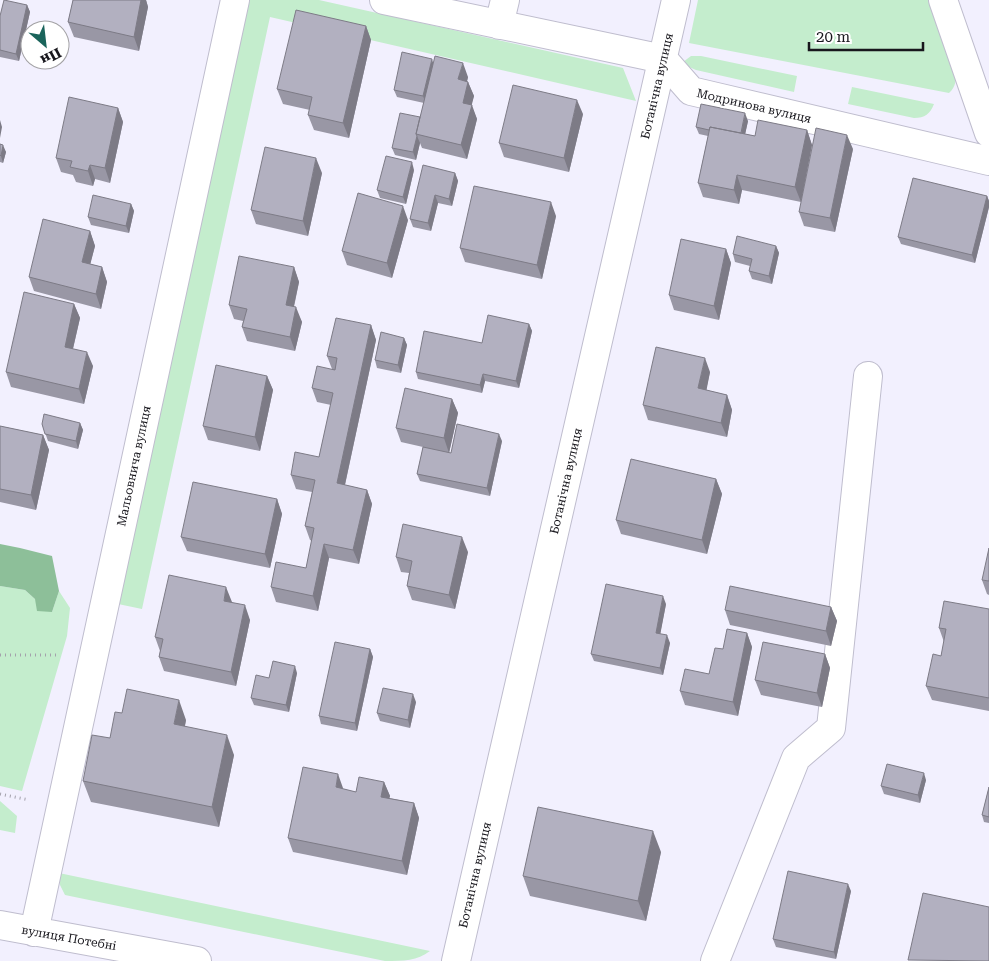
<svg xmlns="http://www.w3.org/2000/svg" width="989" height="961" viewBox="0 0 989 961" font-family="'Roboto Serif',serif">
<style>
.green{fill:#c4edcd}
.forest{fill:#8dbf99}
.lines{fill:none;stroke-linecap:round;stroke-linejoin:round}
.minor-casing{stroke:#bfbdce;stroke-width:30}
.path{stroke:#a3a1ac;stroke-width:3;stroke-dasharray:1 4;stroke-linecap:butt}
.minor{stroke:#fff;stroke-width:28}
.wall{fill:#9997a5}
.shaded-wall{fill:#7d7b86}
.building{fill:#b2b0c0;stroke:#7d7b86}
.labels{text-anchor:middle;dominant-baseline:central;stroke-width:4.5;stroke-linejoin:round;paint-order:stroke}
.street-label{font-size:12px;fill:#18171d;stroke:#fff}
</style>
<rect width="100%" height="100%" fill="#f2f0fe"/>
<path class="green" d="M249 0H319L623 68 636 101 270 17 142 609 118 604Z
M698 0H930L956 71C956 80 956 87 949 93L689 43Z
M691 56H701L797 76 794 92 696 70 689 67 683 62Z
M852 87 934 104C930 114 925 118 914 118L848 104Z
M0 586 25 590 35 599 52 612 59 591 70 608 67 636 22 791 0 786Z
M0 801 17 816 15 833 0 830Z
M59 873 430 951C417 961 404 961 385 961L65 895 60 885Z"/>
<path class="forest" d="M0 544 20 548 52 556 59 591 52 612 37 611 35 599 25 590 0 586Z"/>
<g class="lines">
<g class="minor-casing">
<path id="minor" d="M384 0 663 59 691 91 989 161
M943 0 989 133
M499 25 505 0
M0 925 197 961
M34 932 235 0
M456 961 676 0
M715 961 796 758 831 728 868 376"/>
</g>
<path class="path" d="M0 655H59
M0 794 29 800"/>
<use href="#minor" class="minor"/>
</g>
<path class="wall" d="M73 0H146L148 7 139 51 74 37 68 22Z
M27 5 30 12 19 61 0 57V16Z
M366 26 371 40 349 138 314 130 308 115 310 110 283 104 277 89Z
M433 64 468 77 467 81 468 82 474 96 471 105 477 119 467 159 422 148 420 143 416 160 395 155 392 148 420 117 424 103 397 97 394 90Z
M118 108 123 122 110 183 95 179 93 186 76 182 73 175 61 172 56 158Z
M583 114 569 172 504 157 499 143Z
M748 121 745 134 755 136 807 130 812 145 801 202 742 190 739 204 703 197 698 183 708 136 699 134 696 127Z
M0 144 6 152 3 163 0 162Z
M853 149 835 232 804 226 799 212Z
M414 170 406 204 380 198 377 190Z
M322 173 308 236 256 224 251 210Z
M455 173 458 181 452 206 438 203 431 231 413 227 410 219Z
M987 196 989 201V207L975 263 901 244 898 237Z
M131 204 134 211 129 233 91 225 88 217Z
M556 216 542 279 465 262 460 248Z
M408 220 392 278 347 265 342 251Z
M90 231 95 246 90 264 102 267 107 282 101 309 34 291 29 277Z
M776 246 779 253 772 284 752 279 749 271 750 266 735 262 733 254Z
M726 249 731 263 719 320 674 310 669 295Z
M294 267 299 282 294 307 302 322 295 351 247 341 242 327 243 321 234 319 229 305Z
M74 304 80 318 73 349 93 366 84 404 11 387 6 372Z
M529 324 532 331 519 388 485 381 482 393 418 379 416 372Z
M371 325 376 340 345 485 367 490 372 504 359 564 329 558 318 611 276 602 271 587 306 568 312 541 310 540 305 526 312 492 296 489 291 475 319 457 331 405 317 402 312 388 332 369 327 356Z
M404 338 407 345 401 373 377 368 375 360Z
M710 372 706 390 727 395 732 410 727 437 648 420 643 405Z
M267 376 273 390 260 451 208 440 203 426Z
M452 399 458 413 449 453H451L502 441 490 496 420 481 417 474 423 447 401 442 396 428Z
M80 423 83 430 78 449 48 441 42 424Z
M0 426 43 435 49 450 36 510 0 502Z
M716 479 722 494 707 554 621 534 616 520Z
M277 499 282 514 270 568 187 551 181 537Z
M468 552 455 609 412 600 407 586 409 573 401 572 396 557Z
M982 580 989 581V595L987 594Z
M232 602 250 620 236 686 164 671 159 657 160 651 155 637Z
M666 604 660 634 670 643 663 675 594 661 591 654Z
M831 607 837 621 831 646 730 625 725 610Z
M989 609V711L932 700 926 686 941 656 944 642 939 628Z
M747 633 752 647 738 716 685 705 680 691 709 674 723 649Z
M370 649 373 657 357 731 321 724 319 716Z
M825 654 830 668 822 707 761 695 755 680Z
M297 673 289 712 254 705 251 698 269 678Z
M416 702 410 728 380 721 377 713Z
M186 720 185 726 234 755 219 827 91 802 83 781Z
M926 780 920 803 884 794 881 786Z
M384 782 390 796 389 798 414 803 419 818 407 875 293 852 288 838 343 788V789L356 792Z
M989 787V823L984 822 982 815Z
M661 852 646 921 530 896 523 876Z
M851 891 836 959 776 947 773 939Z"/>
<path class="shaded-wall" d="M141 0H146L148 7 139 51 134 37Z
M27 5 30 12 19 61 16 54Z
M366 26 371 40 349 138 343 123Z
M432 59 434 66 426 104 423 96Z
M463 63 468 77 464 94 458 79Z
M468 82 474 96 470 112 472 105 477 119 467 159 461 145 463 103Z
M577 100 583 114 569 172 564 158Z
M118 108 123 122 110 183 105 168Z
M745 113 748 121 743 144 741 136Z
M0 120 2 127 0 138Z
M807 130 812 145 801 202 795 187Z
M847 135 853 149 835 232 830 218Z
M417 136 420 143 416 160 413 152Z
M3 145 6 152 3 163 1 156Z
M316 158 322 173 308 236 303 221Z
M412 162 414 170 406 204 403 197Z
M90 165 95 179 93 186 88 171Z
M455 173 458 181 452 206 449 199Z
M737 175 742 190 739 204 734 190Z
M435 195 438 203 431 231 428 223Z
M987 196 989 201V207L975 263 972 255Z
M551 202 556 216 542 279 537 265Z
M131 204 134 211 129 233 126 226Z
M403 206 408 220 392 278 387 263Z
M90 231 95 246 87 277 82 262Z
M776 246 779 253 772 284 769 276Z
M726 249 731 263 719 320 714 306Z
M102 267 107 282 101 309 96 294Z
M294 267 299 282 291 319 286 305Z
M74 304 80 318 70 361 65 347Z
M296 307 302 322 295 351 290 337Z
M529 324 532 331 519 388 516 381Z
M371 325 376 340 342 498 337 483Z
M404 338 407 345 401 373 398 365Z
M87 352 93 366 84 404 79 389Z
M705 358 710 372 704 403 698 388Z
M483 374 485 381 482 393 480 385Z
M267 376 273 390 260 451 255 437Z
M727 395 732 410 727 437 721 423Z
M452 399 458 413 449 453 444 438Z
M80 423 83 430 78 449 76 441Z
M499 434 502 441 490 496 487 488Z
M43 435 49 450 36 510 31 495Z
M716 479 722 494 707 554 702 540Z
M367 490 372 504 359 564 353 550Z
M277 499 282 514 270 568 265 554Z
M462 537 468 552 455 609 449 595Z
M324 544 329 558 318 611 313 596Z
M226 587 232 602 229 615 224 601Z
M663 596 666 604 659 641 656 633Z
M245 605 250 620 236 686 231 672Z
M831 607 837 621 831 646 826 631Z
M747 633 752 647 738 716 733 702Z
M667 635 670 643 663 675 660 668Z
M370 649 373 657 357 731 355 723Z
M825 654 830 668 822 707 817 693Z
M295 666 297 673 289 712 286 705Z
M413 694 416 702 410 728 408 720Z
M179 700 186 720 181 744 174 724Z
M227 735 234 755 219 827 212 807Z
M924 773 926 780 920 803 918 795Z
M338 774 343 788 341 802 336 787Z
M384 782 390 796 386 811 381 797Z
M414 803 419 818 407 875 402 861Z
M653 831 661 852 646 921 638 901Z
M848 884 851 891 836 959 834 952Z"/>
<path class="building" d="M4 0 27 5 16 54 0 50V16Z
M73 0H141L134 37 68 22Z
M296 10 366 26 343 123 308 115 312 97 277 89Z
M402 52 432 59 423 96 394 90Z
M435 56 463 63 458 79 468 82 463 103 472 105 461 145 416 134Z
M513 85 577 100 564 158 499 143Z
M69 97 118 108 105 168 90 165 88 171 70 167 72 161 56 158Z
M701 104 745 113 741 133 710 127 709 130 696 127Z
M400 113 420 117 416 134 417 136 413 152 392 148Z
M758 120 807 130 795 187 737 175 734 190 698 183 710 127 755 136Z
M816 128 847 135 830 218 799 212Z
M0 144 3 145 1 156 0 155Z
M265 147 316 158 303 221 251 210Z
M386 156 412 162 403 197 377 190Z
M423 165 455 173 449 199 435 195 428 223 410 219Z
M913 178 987 196 972 255 898 237Z
M474 186 551 202 537 265 460 248Z
M358 193 403 206 387 263 342 251Z
M93 195 131 204 126 226 88 217Z
M43 219 90 231 82 262 102 267 96 294 29 277Z
M737 236 776 246 769 276 749 271 752 259 733 254Z
M681 239 726 249 714 306 669 295Z
M239 256 294 267 286 305 296 307 290 337 242 327 247 309 229 305Z
M24 292 74 304 65 347 87 352 79 389 6 372Z
M488 315 529 324 516 381 483 374 480 385 416 372 424 331 482 343Z
M336 318 371 325 337 483 367 490 353 550 324 544 313 596 271 587 276 562 306 568 314 528 305 526 315 480 291 475 295 452 319 457 333 393 312 388 317 366 335 370 337 358 327 356Z
M381 332 404 338 398 365 375 360Z
M656 347 705 358 698 388 727 395 721 423 643 405Z
M216 365 267 376 255 437 203 426Z
M405 388 452 399 444 438 396 428Z
M44 414 80 423 76 441 45 434 42 424Z
M457 424 499 434 487 488 417 474 423 447 451 453Z
M0 426 43 435 31 495 0 489Z
M631 459 716 479 702 540 616 520Z
M193 482 277 499 265 554 181 537Z
M403 524 462 537 449 595 407 586 412 561 396 557Z
M989 548V581L982 580Z
M169 575 226 587 224 601 245 605 231 672 159 657 163 639 155 637Z
M606 584 663 596 656 633 667 635 660 668 591 654Z
M730 586 831 607 826 631 725 610Z
M944 601 989 609V698L926 686 933 654 941 656 946 629 939 628Z
M727 629 747 633 733 702 680 691 685 669 709 674 715 648 723 649Z
M335 642 370 649 355 723 319 716Z
M763 642 825 654 817 693 755 680Z
M273 661 295 666 286 705 251 698 256 675 269 678Z
M383 688 413 694 408 720 377 713Z
M127 689 179 700 174 724 227 735 212 807 83 781 92 735 110 738 115 712 122 713Z
M887 764 924 773 918 795 881 786Z
M303 767 338 774 336 787 356 792 359 777 384 782 381 797 414 803 402 861 288 838Z
M989 787V817L982 815Z
M538 807 653 831 638 901 523 876Z
M788 871 848 884 834 952 773 939Z
M923 893 989 907V961L908 960Z"/>
<g class="labels">
<g class="street-label">
<text transform="translate(657 86) rotate(-77)">Ботанічна вулиця</text>
<text transform="translate(754 106) rotate(13)">Модринова вулиця</text>
<text transform="translate(134 466) rotate(-78)">Мальовнича вулиця</text>
<text transform="translate(566 481) rotate(-77)">Ботанічна вулиця</text>
<text transform="translate(475 875) rotate(-77)">Ботанічна вулиця</text>
<text transform="translate(69 938) rotate(10)">вулиця Потебні</text>
</g>
</g>
<g transform="translate(45 45) rotate(152)"><circle r="24" fill="#ffffff" stroke="#a3a2a5"/>
<path d="M0-4L9 19L0 12L-9 19Z" fill="#1a645b"/>
<text y="-8" font-size="14" font-weight="bold" text-anchor="middle" fill="#18171d">Пн</text>
</g>
<path d="M809 42v8h114v-8" fill="none" stroke="#18171d" stroke-width="2.5"/>
<text x="816" y="42" font-size="15" fill="#18171d" stroke="#ffffff" stroke-width="4" paint-order="stroke">20 m</text>
</svg>
